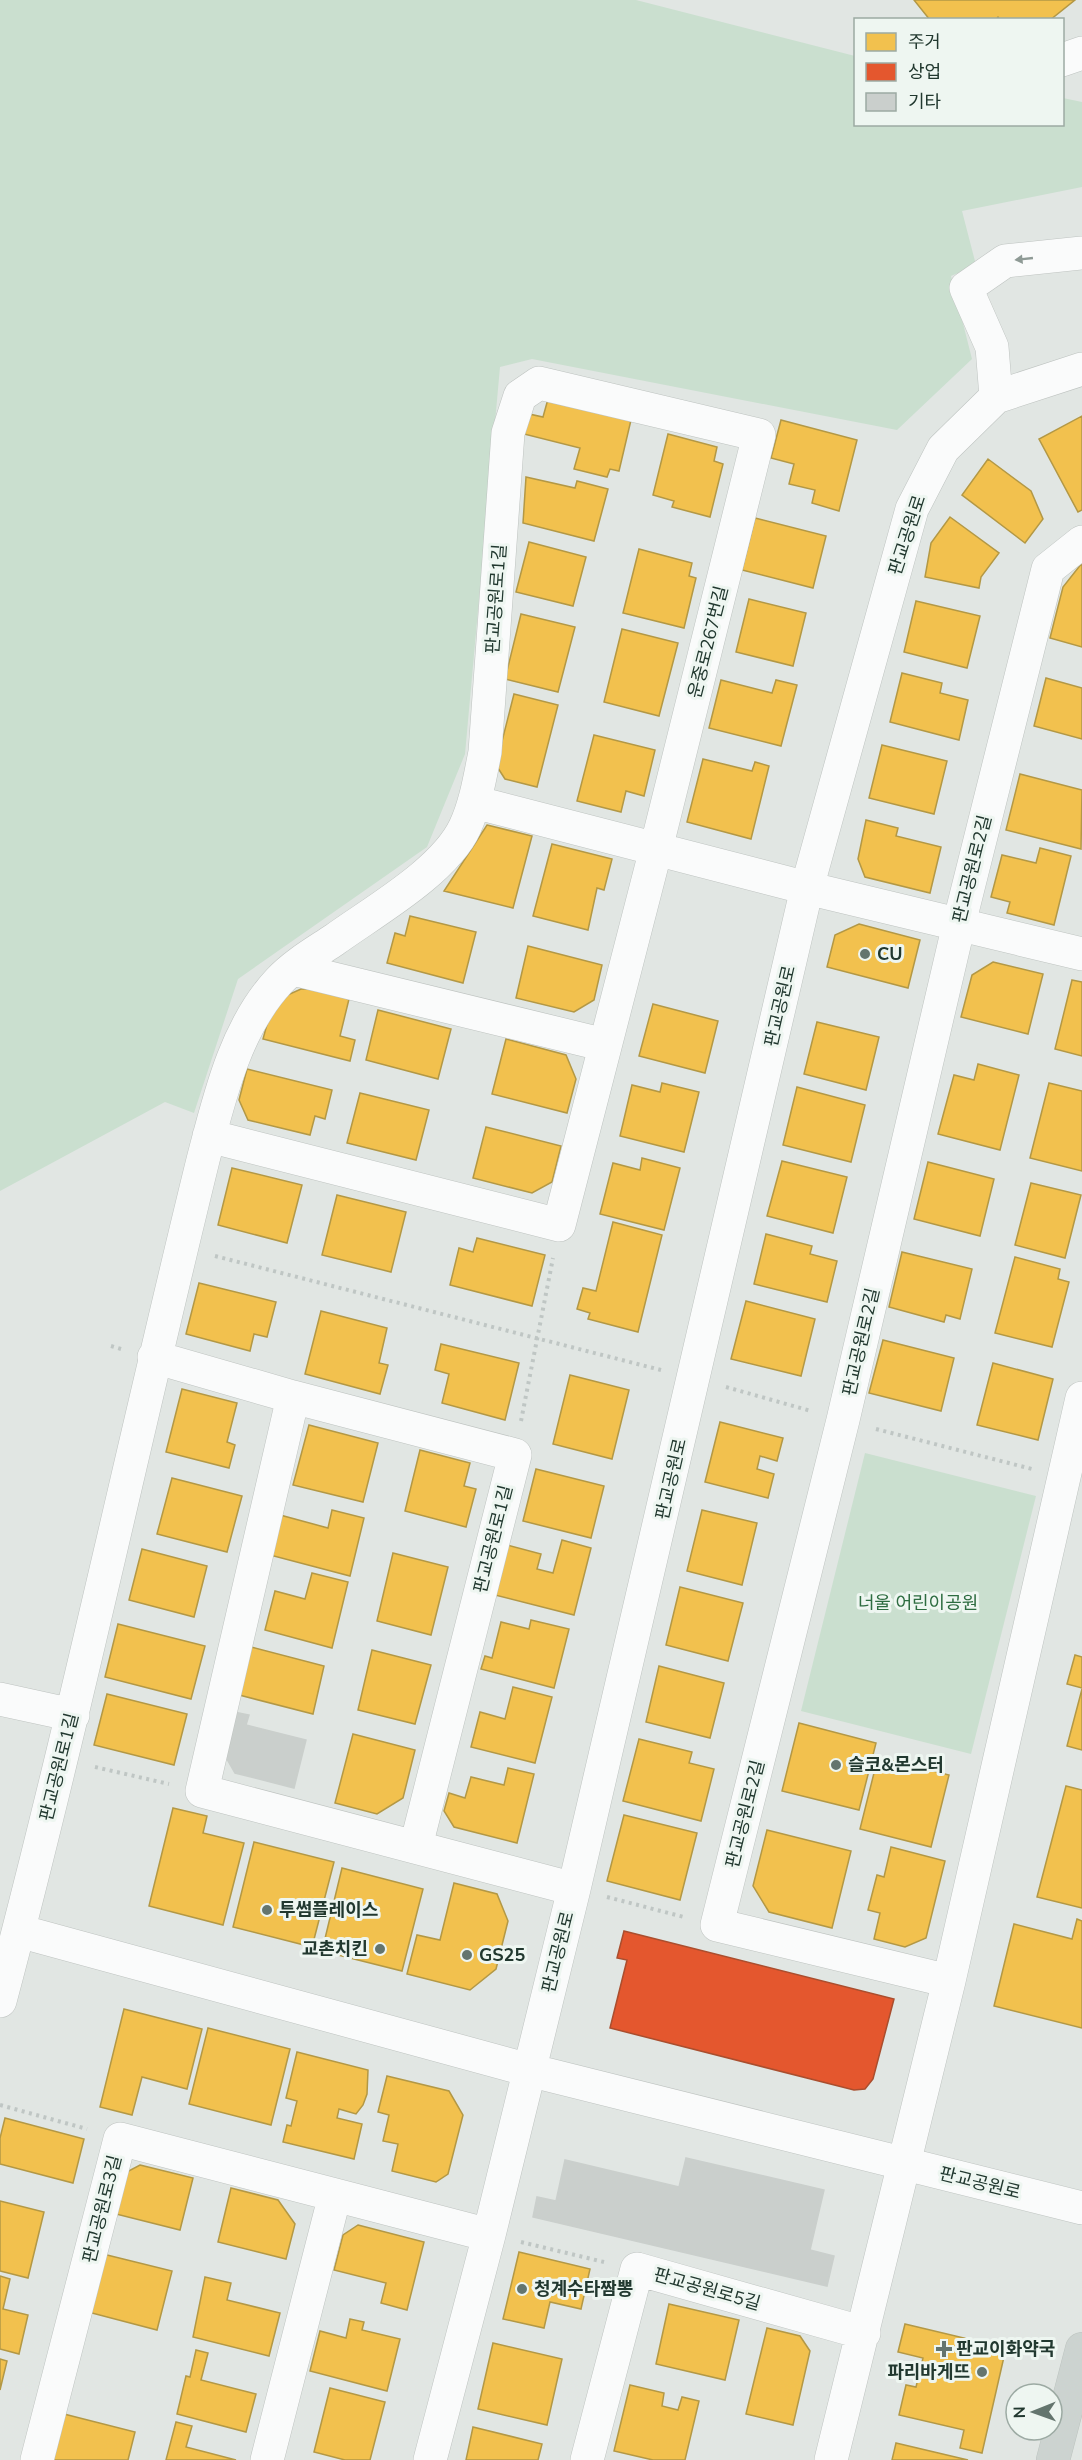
<svg xmlns="http://www.w3.org/2000/svg" width="1082" height="2460" viewBox="0 0 1082 2460" font-family="'Nunito Sans','Noto Sans KR',sans-serif">
<style>
.green{fill:#cadfcf}
.homes{fill:#f2c14e;stroke:#b39845;stroke-width:1.5}
.shops{fill:#e4572e;stroke:#aa4e2e;stroke-width:1.5}
.building{fill:#cacfcc;stroke:#cacfcc;stroke-width:1.5}
.lines{fill:none;stroke-linecap:round;stroke-linejoin:round}
.minor-casing{stroke:#bec3c0;stroke-width:34}
.major-casing{stroke:#bcc3bf;stroke-width:34}
.path{stroke:#bfc6c4;stroke-width:4;stroke-dasharray:3 4.5;stroke-linecap:butt}
.minor{stroke:#fafbfb;stroke-width:33}
.major{stroke:#ccd3d0;stroke-width:33}
.oneway{fill:#8e9a95}
.poi-dot{fill:#64756e;stroke:#eef6f1;stroke-width:2}
.labels{text-anchor:middle;dominant-baseline:central;stroke-width:6;stroke-linejoin:round;paint-order:stroke}
.street-label{font-size:18px;fill:#21382f;stroke:#eef6f1}
.poi-label{font-size:18px;font-weight:bold;fill:#21382f;stroke:#eef6f1;text-anchor:start}
.park-label{font-size:18px;fill:#2d6c40;stroke:#eef6f1}
</style>
<rect width="100%" height="100%" fill="#e1e6e3"/>
<path class="green" d="M0 0H636L855 56 856 124H1062L1063 98 1082 102V187L962 211 976 265 951 276 972 359 897 430 532 359 500 367 465 754 427 847 238 979 194 1113 165 1102 0 1191Z
M865 1453 1036 1496 971 1754 801 1711Z"/>
<path class="homes" d="M914 0H1075L1050 20H1000L998 17 996 20H930Z
M548 399 631 420 619 471 610 469 607 477 574 469 580 448 524 434 529 414 543 417Z
M1082 416V510L1078 512 1039 439Z
M781 420 857 440 839 511 812 503 815 490 789 484 794 464 771 458Z
M668 434 717 447 714 461 723 464 710 517 672 507 674 501 653 495Z
M988 459 1031 491 1043 519 1025 543 962 495Z
M526 477 575 488 577 481 608 489 594 541 523 523Z
M950 517 999 553 981 577 979 588 925 577 931 543Z
M755 518 826 536 813 588 742 570Z
M529 542 586 557 573 606 516 592Z
M639 549 692 563 689 576 696 578 684 628 623 613Z
M1082 563V647L1050 638 1063 587Z
M749 599 806 613 793 666 736 652Z
M916 601 980 616 967 668 904 652Z
M521 614 575 627 558 692 505 679Z
M622 629 678 643 659 716 604 702Z
M902 673 942 683 940 693 968 700 959 740 890 722Z
M1046 678 1082 688V739L1034 726Z
M721 680 772 693 776 680 797 685 781 746 709 728Z
M514 694 558 705 537 787 505 779 496 765Z
M594 735 655 750 644 796 626 791 621 812 577 801Z
M882 745 947 761 934 814 869 798Z
M703 759 752 771 755 762 769 766 751 839 687 822Z
M1020 774 1082 790 1081 849 1006 830Z
M866 820 898 828 896 836 941 847 930 893 865 877 858 859Z
M487 825 532 836 513 908 444 891Z
M552 844 612 859 604 890 597 888 588 930 533 916Z
M1040 848 1071 856 1054 925 1007 913 1010 902 991 897 1002 855 1036 863Z
M410 916 476 932 463 983 387 963 395 933 405 936Z
M859 924 920 940 908 988 827 967 835 935Z
M528 946 602 965 594 1000 574 1012 516 998Z
M993 962 1043 974 1028 1034 961 1017 972 975Z
M1072 980 1082 982V1056L1055 1049Z
M301 989H311L349 999 340 1036 355 1040 350 1061 263 1039 269 1017 283 997Z
M653 1004 718 1021 705 1073 639 1056Z
M378 1010 451 1029 438 1079 366 1060Z
M817 1022 879 1037 866 1090 804 1074Z
M506 1039 566 1055 576 1079 567 1113 492 1094Z
M978 1064 1019 1075 1000 1150 938 1134 954 1075 974 1080Z
M247 1069 332 1090 325 1119 315 1116 310 1135 248 1120 239 1100Z
M662 1083 699 1092 684 1152 620 1136 632 1085 660 1092Z
M1049 1083 1082 1091V1171L1030 1158Z
M797 1087 865 1105 851 1162 783 1145Z
M360 1093 429 1110 416 1160 347 1143Z
M486 1127 561 1146 552 1182 532 1193 473 1178Z
M642 1158 680 1168 664 1230 600 1214 613 1163 640 1170Z
M782 1161 847 1177 833 1233 767 1216Z
M928 1162 994 1179 980 1236 914 1219Z
M232 1168 302 1185 287 1243 218 1225Z
M1031 1183 1081 1195 1065 1258 1015 1245Z
M337 1195 406 1212 391 1272 322 1255Z
M613 1222 662 1235 638 1332 588 1319 590 1313 577 1309 583 1288 596 1291Z
M766 1234 812 1246 810 1254 837 1261 827 1302 754 1284Z
M477 1238 545 1255 532 1306 450 1285 459 1248 473 1252Z
M902 1252 972 1269 960 1319 946 1315 944 1322 889 1307Z
M1015 1257 1060 1269 1058 1279 1069 1282 1052 1347 995 1333Z
M199 1283 276 1302 267 1337 254 1334 250 1351 186 1334Z
M746 1301 815 1319 801 1376 731 1359Z
M321 1311 387 1328 379 1363 388 1365 380 1394 305 1374Z
M883 1340 954 1358 941 1411 869 1393Z
M441 1344 519 1363 505 1420 442 1403 449 1374 435 1370Z
M993 1363 1053 1379 1038 1440 977 1425Z
M570 1375 629 1390 612 1459 553 1444Z
M182 1389 237 1403 227 1442 235 1445 229 1468 166 1452Z
M720 1422 783 1438 777 1461 760 1456 757 1469 774 1474 768 1498 705 1482Z
M309 1425 378 1443 363 1502 293 1485Z
M420 1450 470 1463 464 1486 476 1489 466 1527 405 1511Z
M536 1469 604 1486 591 1538 523 1521Z
M172 1478 242 1496 227 1552 157 1534Z
M332 1510 364 1518 350 1576 270 1555 280 1515 328 1528Z
M702 1510 757 1523 742 1585 687 1571Z
M562 1540 591 1548 574 1615 495 1595 507 1545 541 1554 537 1569 553 1573Z
M142 1549 207 1566 194 1617 129 1600Z
M393 1553 448 1567 431 1635 377 1621Z
M312 1573 348 1582 332 1648 265 1630 275 1591 305 1599Z
M680 1587 743 1603 728 1661 666 1645Z
M531 1620 569 1629 554 1688 481 1669 485 1656 492 1658 501 1622 529 1629Z
M118 1624 205 1646 191 1699 105 1677Z
M251 1647 324 1666 313 1714 239 1695Z
M372 1650 431 1665 415 1724 358 1710Z
M1075 1655 1082 1657V1688L1067 1684Z
M659 1666 724 1683 710 1738 646 1722Z
M513 1687 552 1697 535 1763 471 1747 480 1712 505 1719Z
M1082 1689V1750L1067 1746Z
M107 1694 187 1714 174 1765 94 1745Z
M799 1723 876 1743 859 1810 782 1791Z
M353 1734 415 1750 403 1798 377 1814 335 1803Z
M639 1739 692 1752 689 1763 714 1769 701 1821 623 1801Z
M878 1757 949 1775 931 1847 860 1829Z
M508 1768 534 1774 517 1843 454 1827 444 1811 449 1793 465 1798 471 1777 504 1785Z
M1066 1786 1082 1790V1908L1037 1897Z
M173 1808 207 1816 203 1833 244 1843 223 1925 149 1906Z
M624 1815 697 1833 680 1900 607 1881Z
M767 1830 851 1851 832 1928 769 1912 753 1886Z
M254 1842 334 1862 312 1947 233 1927Z
M891 1847 945 1861 926 1938 905 1947 874 1939 880 1913 868 1910 877 1875 884 1877Z
M342 1868 423 1889 402 1971 322 1951Z
M454 1883 497 1894 508 1921 496 1969 470 1990 407 1974 417 1935 440 1940Z
M1077 1919 1082 1921V2028L994 2006 1014 1924 1072 1939Z
M124 2009 202 2029 187 2089 142 2077 132 2115 100 2107Z
M208 2028 290 2049 271 2125 189 2104Z
M297 2052 368 2070 367 2094 363 2105 356 2114 339 2109 337 2118 362 2124 354 2159 283 2142 287 2125 291 2126 297 2101 286 2098Z
M387 2076 449 2091 463 2115 448 2174 436 2182 392 2171 398 2144 383 2141 389 2115 378 2112Z
M5 2118 84 2139 73 2183 0 2164V2138Z
M140 2165 193 2178 180 2230 112 2213 121 2175Z
M231 2188 278 2200 295 2224 286 2259 218 2242Z
M0 2201 44 2212 28 2278 0 2271Z
M358 2225 424 2242 407 2310 381 2303 386 2283 334 2270 343 2235Z
M519 2252 590 2269 581 2309 550 2302 544 2328 503 2319Z
M103 2254 172 2271 157 2330 88 2312Z
M0 2276 10 2279 3 2309 28 2315 19 2354 0 2349Z
M205 2277 231 2283 227 2300 280 2313 269 2356 193 2337Z
M669 2304 739 2320 725 2380 656 2364Z
M350 2319 364 2322 362 2330 400 2339 387 2391 310 2371 320 2331 346 2338Z
M905 2324 1006 2348 982 2453 960 2448 964 2430 899 2415 906 2385 916 2387 923 2358 898 2352Z
M767 2328 800 2336 810 2351 793 2425 746 2414Z
M493 2343 562 2359 547 2425 478 2409Z
M196 2350 208 2353 201 2380 256 2394 246 2432 177 2414 186 2376 190 2377Z
M0 2359 7 2361 0 2390Z
M630 2385 664 2393 662 2406 678 2410 682 2397 699 2401 685 2460H653L614 2451Z
M330 2388 385 2402 370 2460H345L314 2452Z
M64 2414 135 2432 128 2460H53Z
M176 2422 192 2426 186 2447 236 2460H166Z
M473 2427 542 2444 538 2460H466Z
M896 2443 968 2460H892Z"/>
<path class="shops" d="M624 1931 894 1999 873 2079 865 2089 854 2090 610 2028 627 1960 617 1958Z"/>
<path class="building" d="M234 1712 249 1715 246 1725 306 1740 294 1788 235 1773 224 1754Z
M686 2158 824 2190 810 2250 834 2256 827 2286 533 2217 537 2197 556 2201 565 2160 679 2187Z"/>
<g class="lines">
<g class="minor-casing">
<path id="minor" d="M1062 60 1082 53
M996 397 992 347 966 288 1005 261 1082 253
M474 802 807 888 1082 954
M293 969 605 1045
M154 1357 293 1397 515 1455 416 1846
M293 1397 202 1791 574 1889
M0 1699 73 1715
M19 1931 529 2070 1082 2208
M949 1981 717 1925 843 1420 959 924 1048 569 1082 542
M0 2001C74 1723 134 1440 203 1160 219 1099 235 1028 279 981 295 964 316 952 334 940 374 911 444 872 465 827 476 803 480 777 485 752L508 433 520 396 539 383 759 435 656 849 559 1225 209 1136
M37 2460 120 2139 489 2235
M267 2460 335 2195
M430 2460 489 2235 574 1889 807 888 912 509 943 449 996 397 1082 369
M587 2460 637 2269 864 2333
M831 2460 949 1981 1082 1398"/>
</g>
<g class="major-casing">
<path id="major" d="M1053 2460 1082 2349"/>
</g>
<path class="path" d="M215 1256 661 1370
M111 1346 121 1349
M726 1387 811 1411
M521 1421 553 1258
M876 1429 1032 1469
M95 1767 169 1784
M607 1897 684 1917
M0 2105 87 2129
M521 2242 604 2262"/>
<use href="#minor" class="minor"/>
<use href="#major" class="major"/>
</g>
<defs><path id="oneway-solid" d="M-6-.8H1V-3.2L6.5 0L1 3.2V.8H-6Z" transform="scale(1.5)"/></defs>
<use class="oneway" href="#oneway-solid" transform="translate(1024 259) rotate(174)"/>
<g class="poi-dot">
<circle cx="865" cy="954" r="6"/>
<circle cx="836" cy="1765" r="6"/>
<circle cx="267" cy="1910" r="6"/>
<circle cx="380" cy="1949" r="6"/>
<circle cx="467" cy="1955" r="6"/>
<circle cx="522" cy="2289" r="6"/>
<path d="M941 2340h6v6h6v6h-6v6h-6v-6h-6v-6h6z"/>
<circle cx="982" cy="2372" r="6"/>
</g>
<g class="labels">
<g class="street-label">
<text transform="translate(907 535) rotate(-72)">판교공원로</text>
<text transform="translate(496 599) rotate(-86)">판교공원로1길</text>
<text transform="translate(708 642) rotate(-76)">운중로267번길</text>
<text transform="translate(972 869) rotate(-76)">판교공원로2길</text>
<text transform="translate(780 1006) rotate(-77)">판교공원로</text>
<text transform="translate(861 1342) rotate(-77)">판교공원로2길</text>
<text transform="translate(671 1479) rotate(-77)">판교공원로</text>
<text transform="translate(493 1539) rotate(-76)">판교공원로1길</text>
<text transform="translate(59 1767) rotate(-76)">판교공원로1길</text>
<text transform="translate(745 1814) rotate(-76)">판교공원로2길</text>
<text transform="translate(558 1952) rotate(-76)">판교공원로</text>
<text transform="translate(980 2183) rotate(14)">판교공원로</text>
<text transform="translate(102 2209) rotate(-76)">판교공원로3길</text>
<text transform="translate(707 2289) rotate(16)">판교공원로5길</text>
</g>
<g class="poi-label">
<text x="877" y="954">CU</text>
<text x="848" y="1765">슬코&amp;몬스터</text>
<text x="279" y="1910">투썸플레이스</text>
<text x="368" y="1949" text-anchor="end">교촌치킨</text>
<text x="479" y="1955">GS25</text>
<text x="534" y="2289">청계수타짬뽕</text>
<text x="956" y="2349">판교이화약국</text>
<text x="970" y="2372" text-anchor="end">파리바게뜨</text>
</g>
<g class="park-label">
<text x="918" y="1603">너울 어린이공원</text>
</g>
</g>
<rect x="854" y="18" width="210" height="108" fill="#eef6f1" stroke="#9caaa3" stroke-width="1.5"/>
<rect x="866" y="33" width="30" height="18" fill="#f2c14e" stroke="#9caaa3" stroke-width="1.5"/>
<text x="908" y="48" font-size="18" fill="#21382f">주거</text>
<rect x="866" y="63" width="30" height="18" fill="#e4572e" stroke="#9caaa3" stroke-width="1.5"/>
<text x="908" y="78" font-size="18" fill="#21382f">상업</text>
<rect x="866" y="93" width="30" height="18" fill="#cacfcc" stroke="#9caaa3" stroke-width="1.5"/>
<text x="908" y="108" font-size="18" fill="#21382f">기타</text>
<g transform="translate(1034 2412) rotate(269)"><circle r="28" fill="#eef6f1" stroke="#9caaa3" stroke-width="1.5"/>
<path d="M0-4.5L10 22L0 15L-10 22Z" fill="#64756e"/>
<text y="-9" font-size="16" font-weight="bold" text-anchor="middle" fill="#21382f">N</text>
</g>
</svg>
